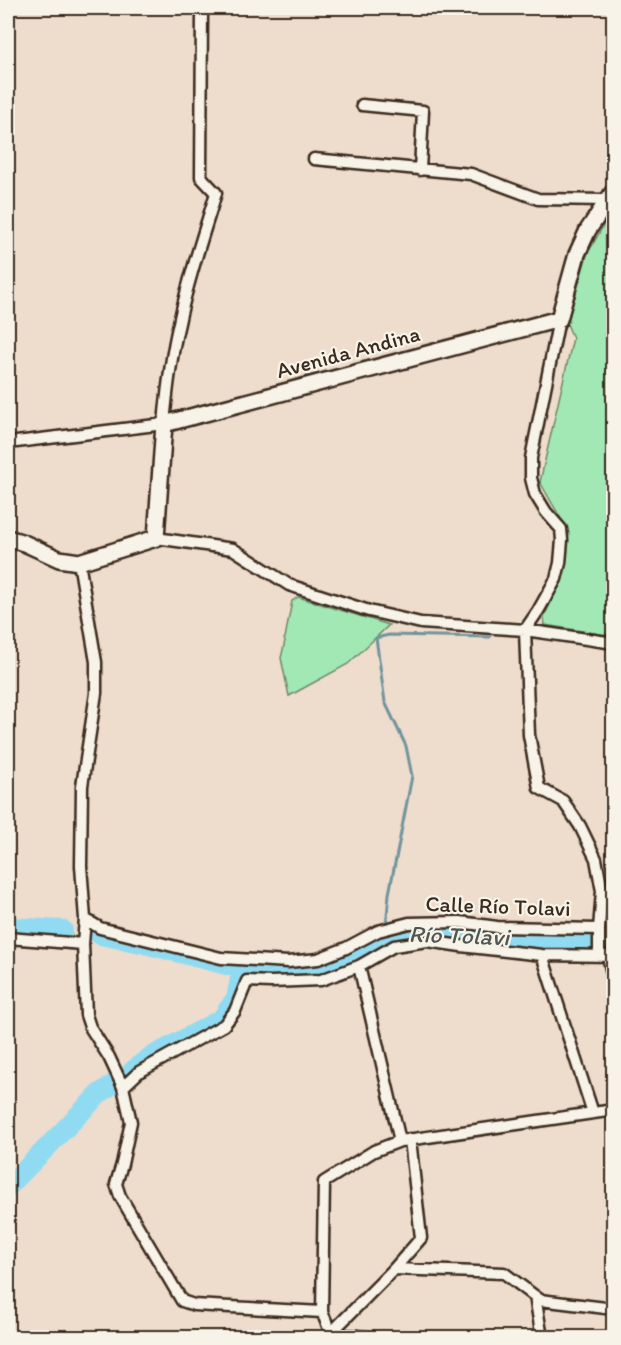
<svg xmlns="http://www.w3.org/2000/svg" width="621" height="1345" viewBox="0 0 621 1345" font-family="Itim,sans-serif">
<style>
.green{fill:#a2e8b4;stroke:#6e8969;stroke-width:1.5}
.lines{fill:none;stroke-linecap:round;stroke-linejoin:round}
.stream{stroke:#6f949d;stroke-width:3}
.river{stroke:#91dbf2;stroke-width:20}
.street-casing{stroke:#3b2a1e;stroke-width:15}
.secondary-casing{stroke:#3b2a1e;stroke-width:20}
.street{stroke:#f7f3e8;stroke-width:10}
.secondary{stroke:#f7f3e8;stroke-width:15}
.labels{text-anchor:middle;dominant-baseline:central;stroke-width:4.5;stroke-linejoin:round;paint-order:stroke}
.street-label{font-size:22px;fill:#3b2a1e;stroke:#f7f3e8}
.water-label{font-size:24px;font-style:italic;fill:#505653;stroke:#f7f3e8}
</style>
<rect width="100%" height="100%" fill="#edc"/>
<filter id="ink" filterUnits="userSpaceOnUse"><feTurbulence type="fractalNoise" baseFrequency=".0167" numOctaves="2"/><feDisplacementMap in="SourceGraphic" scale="12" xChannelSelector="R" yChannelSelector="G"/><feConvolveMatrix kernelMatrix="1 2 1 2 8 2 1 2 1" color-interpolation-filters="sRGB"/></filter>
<g filter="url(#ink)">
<path class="green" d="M613 208V636L545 625 544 617 564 575 569 533 540 482 573 338 567 324 587 255Z
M298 597 389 625 348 664 289 696 281 658 285 641 284 639 285 638 292 601Z"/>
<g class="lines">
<path class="stream" d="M386 927 389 894 412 776 406 746 385 702 376 638 389 635 490 637"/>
<path class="river" d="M8 927 63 930
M100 935 145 944 242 969 294 970 320 965 385 934 418 930 584 942H614
M132 1071 147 1059 221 1019 236 998 242 969
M8 1187 99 1094 116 1082"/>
<g class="street-casing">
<path id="street" d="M362 105 423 111 420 170
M314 159 471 174 538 199 607 200
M559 319 531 458V478L535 494 546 512 561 529 562 540 560 563 556 579 538 611 525 630 529 735 539 788 563 801 580 826 596 859 602 891 599 929V956
M8 443 164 424C167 390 171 356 179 323 188 279 203 236 216 193L201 177 202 8
M156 538 233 549 289 585 369 611 421 623 525 630 614 643
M79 562 96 662V693L82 786 81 866 85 919 83 944 86 1015 90 1027 109 1057 123 1087 131 1122 122 1164 116 1184 120 1196 182 1301 194 1305 322 1312
M85 919 100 928 221 958 288 962 318 959 346 948 378 931 409 923 460 922 497 927 599 929
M8 938 83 944
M542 955 593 1113
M608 956 614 982
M359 966 400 1141
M123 1087 139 1072 224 1025 235 1011 247 981 271 982 321 980 359 966 394 946 427 941 461 946 542 955 614 956
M394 1269 504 1273 540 1300 614 1309
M535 1296 542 1338
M331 1333 322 1312 324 1182 374 1151 400 1141 614 1110
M331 1333 374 1338
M327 1337 394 1269 421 1238 410 1139"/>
</g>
<g class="secondary-casing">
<path id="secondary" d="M8 538 24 543 59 559 79 562 156 538 164 424 559 319 577 254 588 230 614 191"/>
</g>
<use href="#street" class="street"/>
<use href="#secondary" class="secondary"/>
</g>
</g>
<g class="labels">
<g class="street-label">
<text transform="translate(348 352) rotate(-15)">Avenida Andina</text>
<text transform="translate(498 906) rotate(2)">Calle Río Tolavi</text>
</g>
<g class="water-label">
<text transform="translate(459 935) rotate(2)">Río Tolavi</text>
</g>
</g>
<rect width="621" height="1345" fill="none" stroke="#f7f3e8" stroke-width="30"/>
<rect x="15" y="15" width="591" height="1315" fill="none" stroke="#3b2a1e" stroke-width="2" filter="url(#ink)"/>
</svg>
